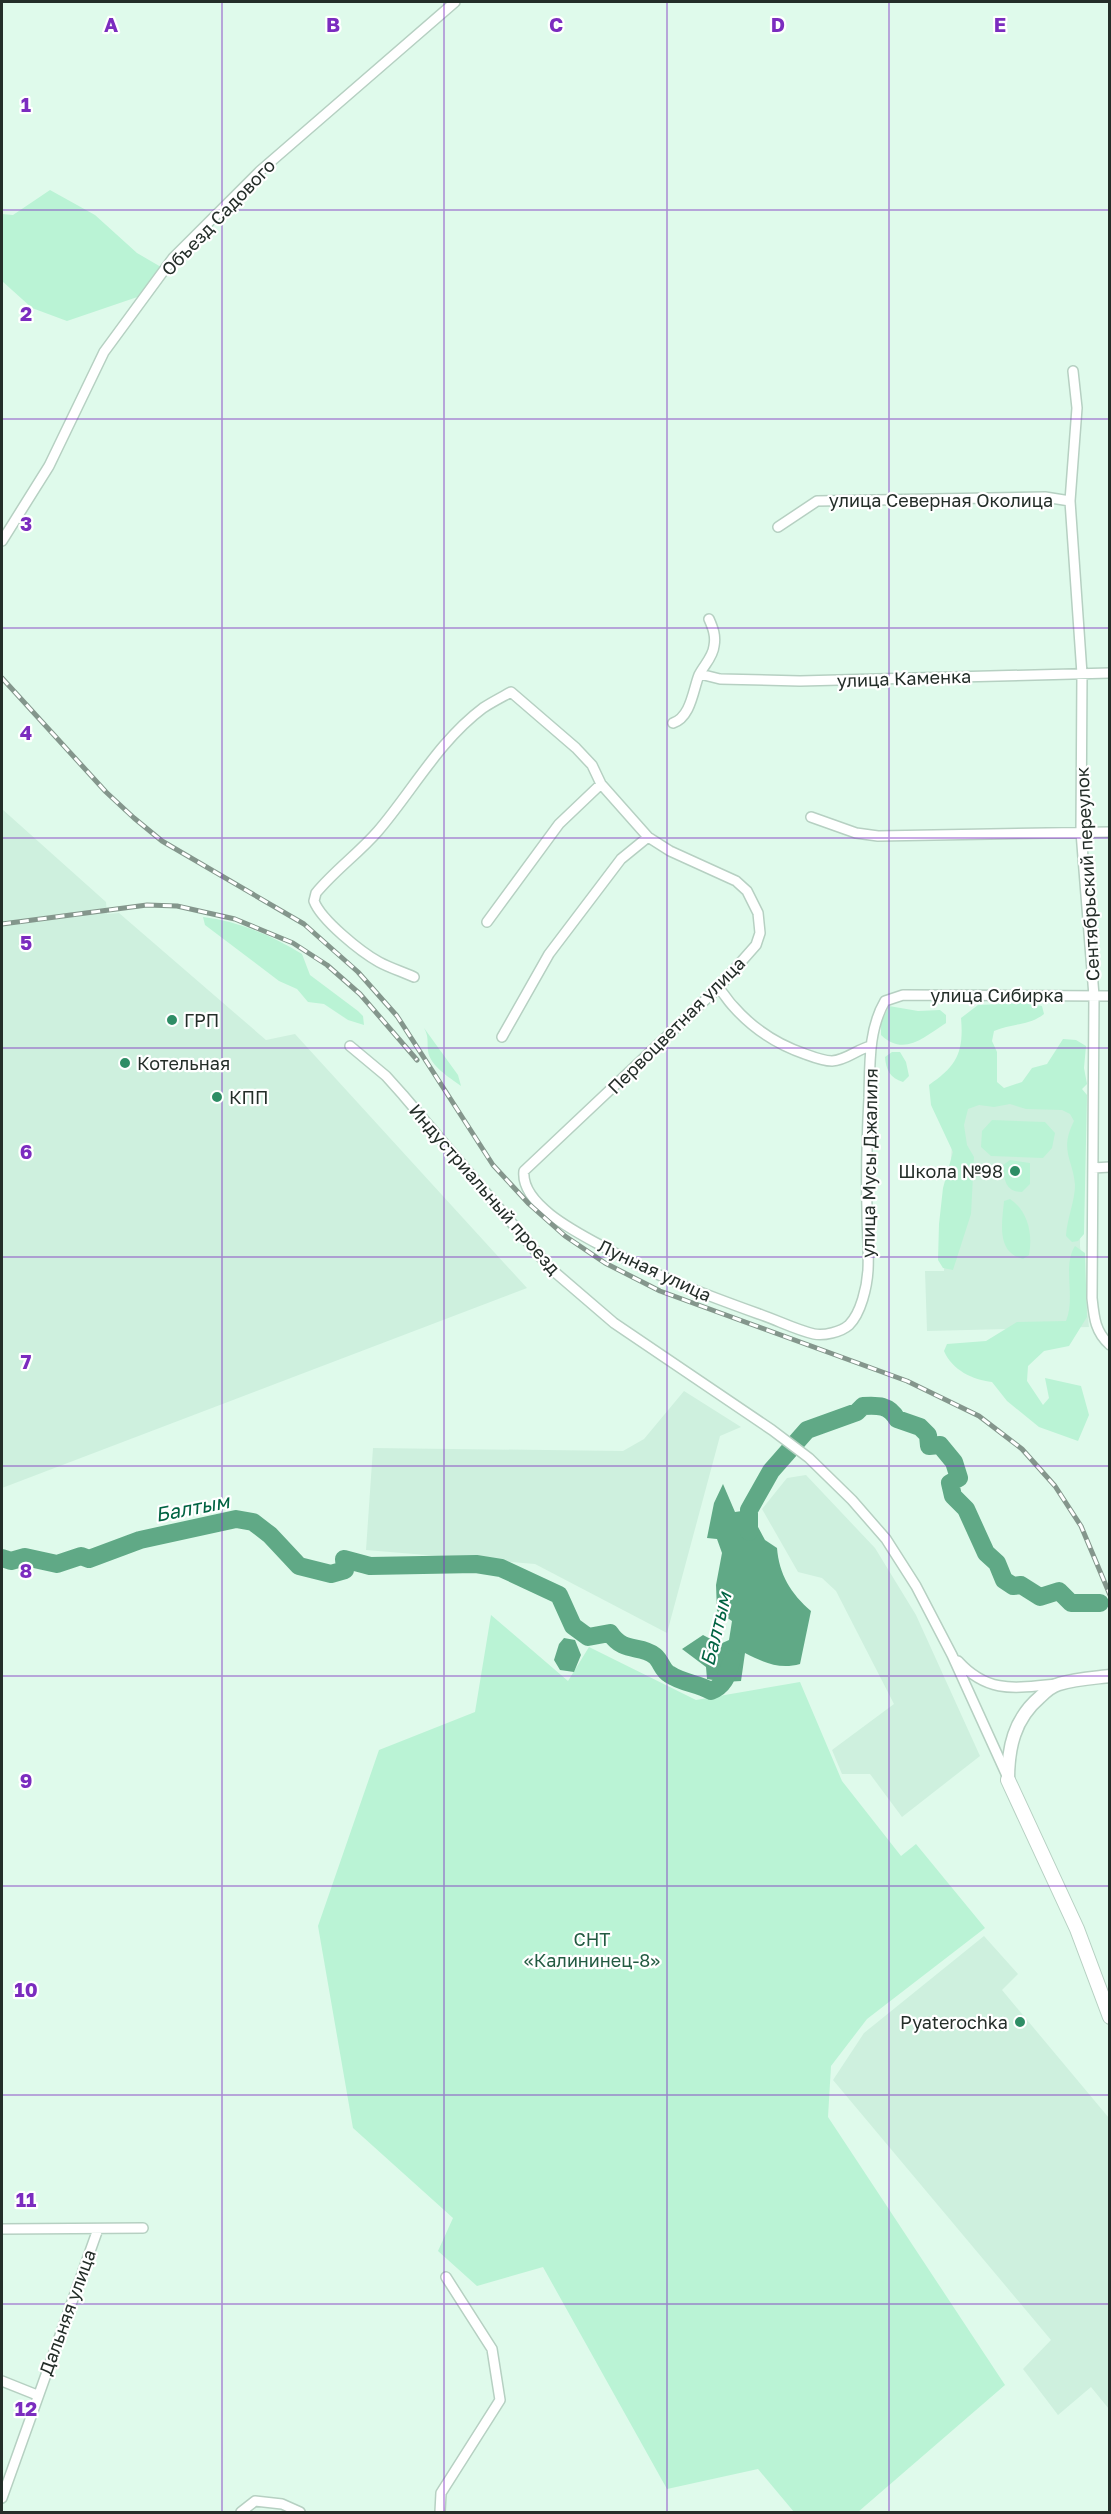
<svg xmlns="http://www.w3.org/2000/svg" width="1111" height="2514" viewBox="0 0 1111 2514" font-family="'Golos Text',sans-serif">
<style>
.built{fill:#cef0de}
.green{fill:#baf3d5}
.water{fill:#60a986}
.lines{fill:none;stroke-linecap:round;stroke-linejoin:round}
.river{stroke:#60a986;stroke-width:18}
.minor-casing{stroke:#b6d0c2;stroke-width:12}
.tertiary-casing{stroke:#b6d0c2;stroke-width:15}
.secondary-casing{stroke:#b6d0c2;stroke-width:16}
.minor{stroke:#fff;stroke-width:9}
.tertiary{stroke:#fff;stroke-width:12}
.secondary{stroke:#fff;stroke-width:14}
.rail-casing{stroke:#84968c;stroke-width:5}
.rail{stroke:#fff;stroke-width:3;stroke-dasharray:9;stroke-linecap:butt}
.grid{fill:none;stroke:#7b2cbf;stroke-width:1.5;stroke-opacity:0.55}
.poi-dot{fill:#2e8d65;stroke:#fff;stroke-width:2}
.labels{text-anchor:middle;dominant-baseline:central;stroke-width:4.5;stroke-linejoin:round;paint-order:stroke}
.street-label{font-size:18px;fill:#242e29;stroke:#fff}
.poi-label{font-size:18px;fill:#242e29;stroke:#fff;text-anchor:start}
.park-label{font-size:18px;fill:#235b42;stroke:#fff}
.water-label{font-size:20px;font-style:italic;fill:#016342;stroke:#fff}
.grid-label{font-size:20px;text-anchor:middle;font-weight:bold;fill:#7b2cbf;stroke:#fff;stroke-width:4.5;stroke-linejoin:round;paint-order:stroke}
</style>
<rect width="100%" height="100%" fill="#dffaeb"/>
<path class="built" d="M2 809 106 902 107 914 119 913 266 1040 295 1034 527 1288 2 1488Z
M955 1097H1082L1080 1246 1089 1327 927 1331 925 1271H944Z
M684 1391 741 1427 720 1436 667 1633 535 1564 366 1550 373 1448 623 1451 644 1439Z
M806 1475 875 1548 916 1615 980 1756 902 1817 870 1774H842L832 1750 894 1704 836 1591 822 1578 798 1572 762 1509 787 1478Z
M984 1936 1018 1974 1002 1990 1109 2118V2409L1091 2387 1058 2415 1023 2369 1051 2340 833 2080 864 2033Z"/>
<path class="green" d="M50 190 95 215 137 253 161 267 155 291 67 321 32 308 2 281V214L13 215Z
M203 917C237 921 272 935 302 954L310 975 358 1011 363 1016 364 1025 348 1020 324 1004 308 1002 297 989 279 981 205 925Z
M1023 1003 1042 1006 1044 1014C1029 1026 1012 1023 994 1031L992 1041 997 1052V1082L1004 1088 1022 1082 1032 1068 1047 1064 1063 1039 1076 1040 1086 1046 1084 1068 1087 1084 1082 1089 1087 1095 1084 1234 1078 1241 1072 1242 1066 1236C1067 1218 1075 1201 1075 1185 1073 1159 1059 1151 1074 1121L1070 1114 1062 1110 1026 1109 1010 1104 994 1107 979 1105 968 1109 964 1125 967 1145 974 1157 971 1214 953 1270 943 1268 938 1260 939 1224 943 1188 953 1152 931 1105 929 1085C957 1066 964 1052 961 1018L978 1005Z
M889 1006 918 1011 940 1010 946 1015V1023C924 1037 904 1057 881 1035V1023Z
M424 1028 458 1075 461 1086C449 1077 430 1066 428 1051 427 1041 429 1037 424 1028Z
M892 1052H900L906 1062 909 1076 903 1082C890 1078 886 1070 885 1057Z
M992 1120 1045 1122 1055 1133 1052 1148 1043 1158 991 1156 981 1147 982 1131Z
M1010 1160 1030 1163V1184L1022 1192C1005 1192 1004 1179 1003 1165Z
M1010 1199C1028 1211 1033 1234 1029 1255L1023 1259C996 1252 1002 1223 1004 1201Z
M1075 1246 1085 1253 1087 1317 1069 1346 1044 1351 1028 1366 1027 1381 1043 1405 1049 1398 1045 1378 1081 1386 1089 1415 1078 1441 1039 1427 1007 1401 992 1382C973 1380 952 1370 944 1351L947 1344 986 1341 1017 1322 1066 1321C1076 1297 1062 1266 1075 1246Z
M491 1615 568 1681 589 1647 696 1700 800 1682 842 1781 901 1856 916 1844 985 1928 867 2019 831 2066 828 2117 1005 2385 858 2512H794L758 2469 667 2489 543 2267 477 2286 438 2251 453 2218 353 2128 318 1926 379 1750 475 1712Z"/>
<path class="water" d="M723 1484 735 1512 749 1510 765 1540 777 1548C779 1574 791 1594 811 1611L800 1664C779 1670 763 1662 745 1653L741 1681 725 1682 707 1679 706 1667 682 1649 703 1635 720 1644 729 1640 732 1621 717 1611 716 1585 722 1553 717 1539 707 1538 714 1503Z
M564 1638 575 1640 581 1655 574 1672 560 1670 554 1660 559 1644Z"/>
<g class="lines">
<path class="river" d="M749 1532V1510L771 1471 807 1430 857 1412 863 1406C878 1405 889 1405 897 1419L920 1427 928 1435 929 1446 940 1445 954 1462 959 1478 950 1483 953 1496 966 1509 986 1553 997 1563 1004 1580 1013 1586 1021 1585 1040 1597 1059 1591 1071 1603H1100
M2 1558 11 1561 25 1557 57 1564 81 1556 89 1559 140 1540 236 1519 253 1522 270 1535 299 1566 331 1574 345 1570 344 1559 370 1566 476 1564 501 1568 559 1595 573 1626 588 1637 610 1633C624 1654 640 1644 655 1656 661 1661 662 1670 669 1674 682 1683 697 1683 711 1691 726 1685 727 1674 732 1659"/>
<g class="minor-casing">
<path id="minor" d="M1070 501 1077 408 1073 371
M778 527 817 501 1045 497 1070 501 1082 674 1081 832 1094 996 1092 1298C1094 1317 1095 1332 1110 1345
M2 541 49 466 104 352 173 258 260 171 455 2
M700 674 720 679 800 681 1110 673
M673 723C691 717 693 690 699 675 704 665 713 657 714 646 716 636 713 628 709 619
M811 817 856 833 878 836 1110 832
M487 922 559 824 601 784
M414 977C403 972 390 968 379 962 361 952 321 920 314 901L316 893C335 870 359 853 378 831 413 790 439 741 483 708 492 702 502 697 511 692L576 748 592 765 601 784 648 837 670 851 736 881 747 891 758 913 760 933 756 945 718 988 524 1171C520 1207 586 1237 613 1252 660 1278 709 1296 759 1314 777 1320 796 1330 814 1334 824 1336 841 1332 849 1325 861 1313 867 1287 868 1270 869 1250 867 1230 867 1211 866 1173 867 1135 869 1098 870 1065 868 1030 885 1001L903 995 1110 996
M718 988C724 993 727 1000 733 1006 753 1029 776 1044 805 1054 813 1057 823 1061 832 1061 847 1060 857 1049 871 1046
M502 1037 549 954 621 859 648 837
M350 1046 386 1076 403 1095 550 1268 614 1323 772 1430 809 1458 852 1500 886 1539 916 1586 952 1655 1008 1778
M1093 1168 1110 1167
M958 1661C988 1694 1015 1688 1056 1684
M2 2229 143 2228
M2 2381 37 2395
M2 2498 98 2229
M241 2512 255 2501 282 2504 300 2512
M440 2512 441 2493 500 2400 492 2349 446 2277"/>
</g>
<g class="tertiary-casing">
<path id="tertiary" d="M1008 1780C1008 1748 1014 1719 1040 1697 1045 1692 1052 1686 1059 1684 1075 1679 1093 1678 1110 1676"/>
</g>
<g class="secondary-casing">
<path id="secondary" d="M1008 1780 1077 1929 1110 2017"/>
</g>
<use href="#minor" class="minor"/>
<use href="#tertiary" class="tertiary"/>
<use href="#secondary" class="secondary"/>
<g class="rail-casing">
<path id="rail" d="M2 678 106 792 134 818 162 841 304 924 358 972 397 1016 493 1165 529 1204 565 1236 605 1263 660 1291 907 1381 979 1416 1022 1449 1055 1486 1081 1526 1110 1595
M2 924 147 905 177 906 235 919 293 943 327 965 360 994 417 1060"/>
</g>
<use href="#rail" class="rail"/>
</g>
<path class="grid" d="M222 2V2512M444 2V2512M667 2V2512M889 2V2512M2 210H1110M2 419H1110M2 628H1110M2 838H1110M2 1048H1110M2 1257H1110M2 1466H1110M2 1676H1110M2 1886H1110M2 2095H1110M2 2304H1110"/>
<g class="poi-dot">
<circle cx="172" cy="1020" r="6"/>
<circle cx="125" cy="1063" r="6"/>
<circle cx="217" cy="1097" r="6"/>
<circle cx="1015" cy="1171" r="6"/>
<circle cx="1020" cy="2022" r="6"/>
</g>
<g class="labels">
<g class="street-label">
<text transform="translate(218 217) rotate(-46)">Объезд Садового</text>
<text x="941" y="500">улица Северная Околица</text>
<text transform="translate(904 678) rotate(-2)">улица Каменка</text>
<text transform="translate(1087 874) rotate(-93)">Сентябрьский переулок</text>
<text x="997" y="995">улица Сибирка</text>
<text transform="translate(676 1025) rotate(-45)">Первоцветная улица</text>
<text transform="translate(869 1163) rotate(-89)">улица Мусы Джалиля</text>
<text transform="translate(485 1189) rotate(49)">Индустриальный проезд</text>
<text transform="translate(655 1270) rotate(25)">Лунная улица</text>
<text transform="translate(67 2312) rotate(-70)">Дальняя улица</text>
</g>
<g class="poi-label">
<text x="184" y="1020">ГРП</text>
<text x="137" y="1063">Котельная</text>
<text x="229" y="1097">КПП</text>
<text x="1003" y="1171" text-anchor="end">Школа №98</text>
<text x="1008" y="2022" text-anchor="end">Pyaterochka</text>
</g>
<g class="park-label">
<text x="592" y="1939">СНТ<tspan x="592" dy="21">«Калининец-8»</tspan></text>
</g>
<g class="water-label">
<text transform="translate(192 1507) rotate(-11)">Балтым</text>
<text transform="translate(715 1629) rotate(-76)">Балтым</text>
</g>
</g>
<g class="grid-label">
<text x="111" y="32">A</text>
<text x="333" y="32">B</text>
<text x="556" y="32">C</text>
<text x="778" y="32">D</text>
<text x="1000" y="32">E</text>
<text x="26" y="112">1</text>
<text x="26" y="321">2</text>
<text x="26" y="531">3</text>
<text x="26" y="740">4</text>
<text x="26" y="950">5</text>
<text x="26" y="1159">6</text>
<text x="26" y="1369">7</text>
<text x="26" y="1578">8</text>
<text x="26" y="1788">9</text>
<text x="26" y="1997">10</text>
<text x="26" y="2207">11</text>
<text x="26" y="2416">12</text>
</g>
<rect width="1111" height="2514" fill="none" stroke="#242e29" stroke-width="6"/>
</svg>
